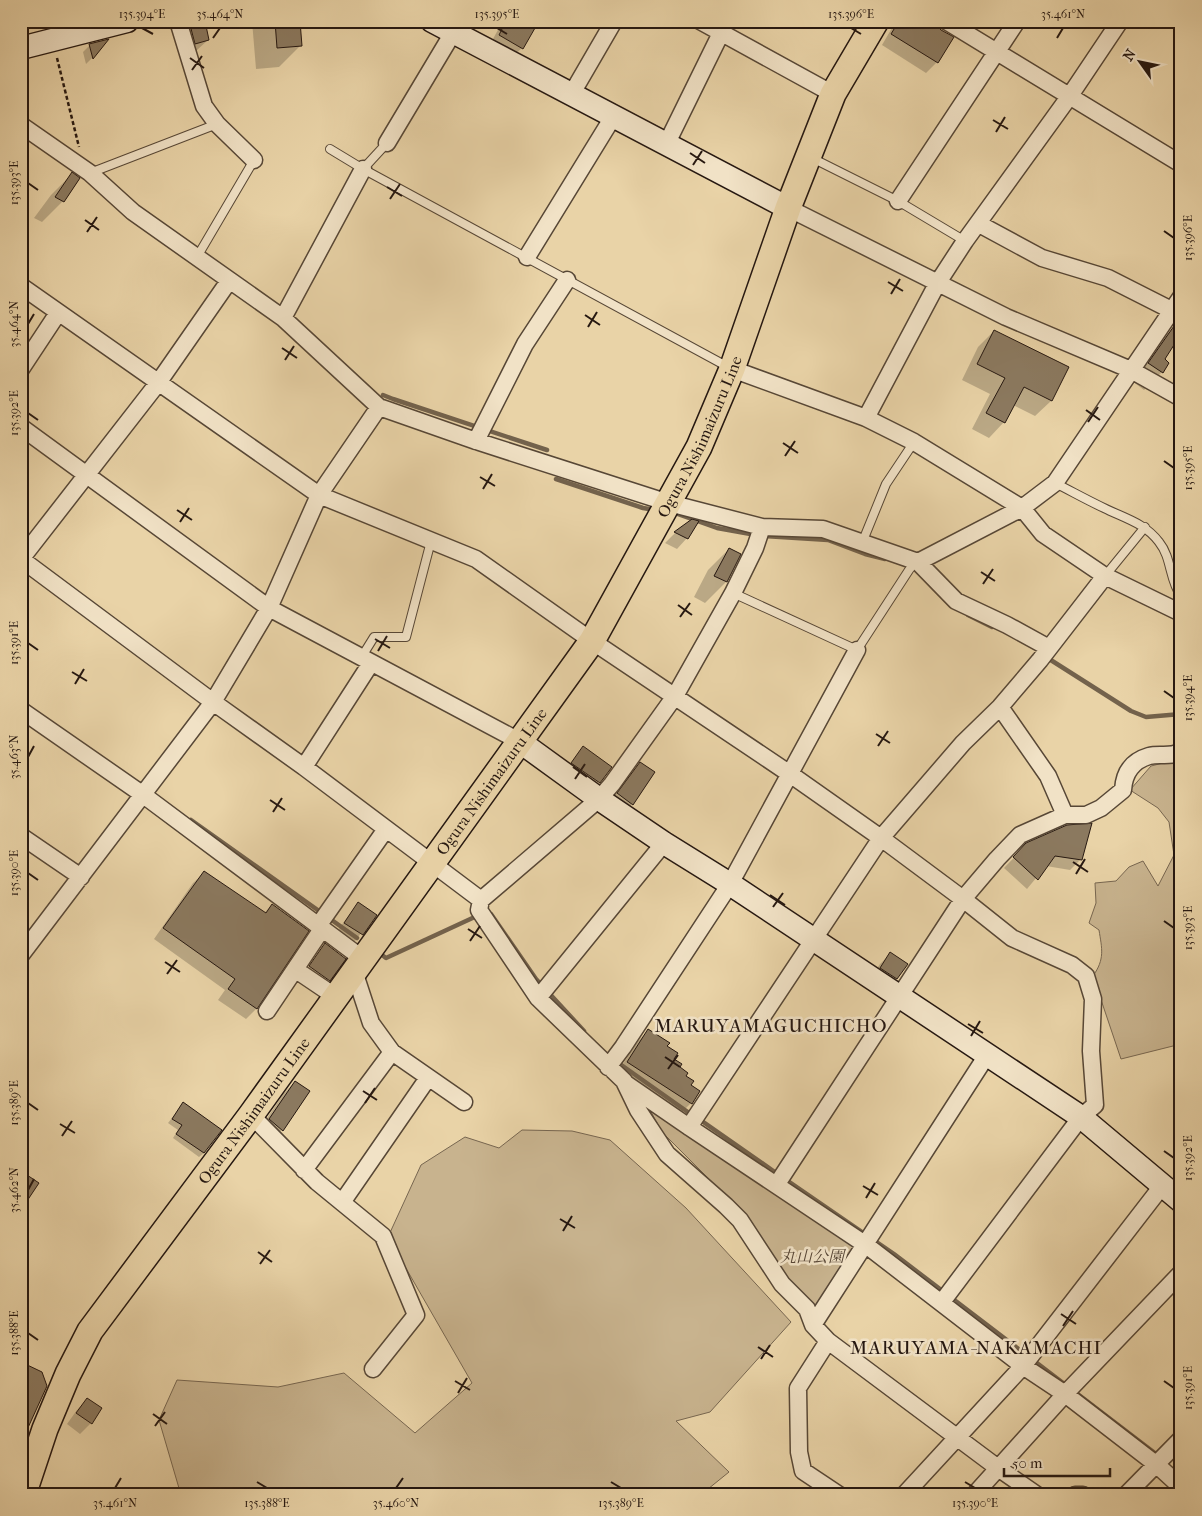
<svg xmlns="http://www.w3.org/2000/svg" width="1202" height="1516" viewBox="0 0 1202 1516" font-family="'IM FELL French Canon','Noto Serif JP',serif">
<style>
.green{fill:#c8b38e;stroke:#776650}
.shadow{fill:#0003}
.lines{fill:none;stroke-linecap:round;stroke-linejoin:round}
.stream{stroke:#73624c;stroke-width:4.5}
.building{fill:#8b795f;stroke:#261811}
.lane-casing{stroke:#574736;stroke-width:10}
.street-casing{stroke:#574736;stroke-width:19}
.secondary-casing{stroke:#261811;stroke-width:25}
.primary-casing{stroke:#261811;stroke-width:28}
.path{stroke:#261811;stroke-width:2.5;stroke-dasharray:4 2.5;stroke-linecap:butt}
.lane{stroke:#f1e2c6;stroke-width:8}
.street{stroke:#f1e2c6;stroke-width:16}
.secondary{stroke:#f1e2c6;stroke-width:22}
.primary{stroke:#e9d3a7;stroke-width:25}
.ticks{fill:none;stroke:#261811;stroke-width:2}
.labels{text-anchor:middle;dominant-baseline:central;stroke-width:5;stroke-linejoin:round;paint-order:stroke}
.street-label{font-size:16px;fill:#261811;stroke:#f1e2c6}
.park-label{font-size:16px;font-style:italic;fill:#574636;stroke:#f1e2c6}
.quarter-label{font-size:19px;letter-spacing:1px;fill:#261811;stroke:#f1e2c6}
.neatline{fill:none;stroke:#261811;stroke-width:2}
.ticks-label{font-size:12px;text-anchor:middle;fill:#261811}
</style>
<rect width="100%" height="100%" fill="#e9d3a7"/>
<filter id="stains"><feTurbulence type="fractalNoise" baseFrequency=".004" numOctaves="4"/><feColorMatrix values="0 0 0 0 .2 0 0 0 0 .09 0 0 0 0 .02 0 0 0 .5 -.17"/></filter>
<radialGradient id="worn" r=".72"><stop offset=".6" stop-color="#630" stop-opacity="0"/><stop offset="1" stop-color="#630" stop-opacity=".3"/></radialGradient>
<path class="green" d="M1179 759 1181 761V1044L1121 1059 1093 976C1105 959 1102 949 1099 930L1089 923 1096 903 1095 883 1116 881 1129 867 1143 861 1158 886 1174 855 1169 822 1158 808 1130 790 1151 766Z
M645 1101 862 1246 816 1312 785 1278 746 1216 662 1132Z
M522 1130 572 1131 610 1140 686 1208 791 1322 710 1412 676 1421 729 1472 708 1489 718 1495H181L159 1420 177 1380 278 1387 344 1373 415 1433 472 1383 388 1237 421 1165 465 1137 499 1148Z"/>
<path class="shadow" d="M182 21H203L208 40 197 50 185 53Z
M252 21H299L301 45 279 67 256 69Z
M503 21H537L522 48 511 58 489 46Z
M896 21H935L936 27 952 38 937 62 926 73 882 45Z
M106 41 92 58 86 64 83 52 90 45Z
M72 174 63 201 42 222 34 218 51 195Z
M1174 327 1163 360 1162 372 1144 390 1132 381 1156 345Z
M994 331 1067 368 1051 401 1035 416 1013 405 1004 422 989 438 972 429 990 394 962 380 978 347Z
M692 521 687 538 677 549 665 543 675 533Z
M729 549 726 582 705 603 694 597 708 570Z
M580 751 610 767 596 785 569 766Z
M640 764 632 804 622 814 608 804 630 774Z
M1027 844 1081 859 1070 870 1046 866 1027 889 1004 868Z
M204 873 264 913 272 905 307 931 256 1009 246 1019 218 1000 225 990 154 939 193 883Z
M358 904 375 915 355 941 338 930 352 911Z
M322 948 329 980 326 983 307 970Z
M890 954 896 979 886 989 870 979 880 964Z
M649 1030 666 1047 690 1086 691 1103 681 1113 617 1073 638 1041Z
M295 1082 282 1130 271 1140 259 1130 284 1093Z
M183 1104 204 1153 199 1157 173 1138 178 1130 168 1123Z
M88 1399 91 1423 80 1434 67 1424 77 1410Z"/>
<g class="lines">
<path class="stream" d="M383 395 393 399 547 450
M556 479 643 508 655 510
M672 512 717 528 756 535
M764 536 828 540 865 554 885 559
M968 615 992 627
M1046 657 1131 711 1146 717 1181 714
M191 820 357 938
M491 914 536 979 584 1031
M378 952 386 958 479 915
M617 1062 692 1115
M699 1119 779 1175
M785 1179 894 1254 1067 1386
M1075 1392 1160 1457"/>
</g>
<path class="building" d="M189 21H205L209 40 195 44Z
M275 21H300L302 46 277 48Z
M506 21H539L523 49 499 35Z
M899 21H933L941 30 954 37 938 63 891 34Z
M109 39 93 59 89 44Z
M72 172 80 178 64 202 55 197Z
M1174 326 1181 330V334L1165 359 1169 363 1163 373 1148 363Z
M994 330 1069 367 1052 401 1024 387 1005 423 986 413 1005 378 977 364Z
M692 519 699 521 688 539 674 532Z
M729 548 741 554 727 582 714 576Z
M583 746 612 767 600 783 571 763Z
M640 762 655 772 633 805 617 793Z
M1092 823 1082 860 1055 856 1038 880 1013 857 1026 843 1067 825Z
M204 871 266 913 272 904 309 931 257 1009 228 989 235 979 163 928Z
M358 902 377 915 363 935 344 923Z
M325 943 346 959 330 981 309 966Z
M890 952 908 964 897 979 880 968Z
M648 1029 670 1043 667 1046 678 1053 674 1059 682 1064 680 1067 688 1073 686 1076 694 1081 691 1085 700 1091 692 1104 627 1062Z
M295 1081 310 1091 283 1131 269 1119Z
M183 1102 222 1130 204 1153 176 1134 182 1125 172 1119Z
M21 1171 39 1183 21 1210Z
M21 1362 42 1372 47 1386 21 1443Z
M87 1398 102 1408 92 1424 76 1413Z"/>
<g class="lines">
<g class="lane-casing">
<path id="lane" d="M330 149 363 169 730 368
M812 158 898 201 965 241
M363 169 387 143
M90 173 217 124
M197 257 254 160
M1055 483C1071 491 1087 500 1104 508 1124 518 1145 523 1159 542 1172 558 1169 580 1181 596
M862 543 886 484 914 442
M1105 576 1145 527
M733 593 857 650 909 570 913 565 917 563
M361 658 374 637H406L431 541"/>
</g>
<g class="street-casing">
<path id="street" d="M178 21 204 106 217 124 254 160
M700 21 833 94
M946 21 1181 164
M571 95 614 21
M21 125 90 173 133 212 283 318 379 407 476 441 669 503 762 527 823 529 918 562 956 601 1007 625 1049 648
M387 143 460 21
M666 145 721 33
M898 201 1017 21
M788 208 1006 317 1131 370 1181 398
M979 224 1042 258 1108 278 1181 315
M527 257 613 117
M21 286 319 495 476 559 592 641 790 774 881 838 963 899 1012 938 1072 965 1086 976 1093 999 1091 1051 1095 1105 1081 1117 942 1302
M283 318 363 169
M21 369 58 313
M732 369 866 418 914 442 1022 508 1043 534 1105 576 1181 613
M866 418 937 284 965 241 1069 97 1120 21
M21 427 269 608 519 741
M476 441 525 344 567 280
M21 559 213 702 304 767 481 900 479 910 538 998 624 1081 638 1110 667 1154 726 1206 740 1220 782 1284 807 1309 813 1325 828 1341 998 1468 1037 1495
M21 559 158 383 229 281
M918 562 1022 508 1055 483 1181 297
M1000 707 1048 776 1065 815
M21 710 142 794 363 959
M304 767 371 663
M21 836 81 877
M481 900 599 799 612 784 675 696 733 593 755 548 762 527
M318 926 386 829
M21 955 213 702 269 608 319 495 379 407
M296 970 336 997
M354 971 371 1023 392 1052 464 1102
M538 998 664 843
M267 1011 322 929
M608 1067 623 1047 730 884 857 650
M625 1083 689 1127 866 1245 1023 1366 1065 1394 1157 1465 1181 1487
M251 1115 317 1182 383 1236 416 1315 373 1369
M689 1127 881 838 963 743 1000 707 1040 660 1105 576
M304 1170 392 1052
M777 1184 963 899 997 859 1020 835 1065 815H1086L1101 808 1123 790C1124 773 1132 761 1149 756 1160 753 1171 758 1181 751
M343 1201 428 1078
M813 1325 987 1055
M828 1341 798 1388 799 1452 803 1471 839 1495
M904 1495 1023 1366 1162 1186
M974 1495 1065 1394 1181 1273
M1075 1495H1083
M1126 1495 1181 1439"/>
</g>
<g class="secondary-casing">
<path id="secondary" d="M432 21 788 208
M21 48 127 21
M519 741 599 799 664 843 730 884 1081 1117 1181 1201"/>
</g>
<g class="primary-casing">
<g id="primary">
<path id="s1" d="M23 1495 45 1429 68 1374 90 1331 251 1115 592 641 699 447 732 369 788 208 833 94 876 21"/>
</g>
</g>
<path class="path" d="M57 58 79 147"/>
<use href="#lane" class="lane"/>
<use href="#street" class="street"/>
<use href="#secondary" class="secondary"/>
<use href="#primary" class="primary"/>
</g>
<path class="ticks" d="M142 28 153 34M497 28 507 34M851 28 861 34M213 38 220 28M1057 38 1063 28M190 58 204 68M192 70 202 56M993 120 1008 129M996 132 1005 117M690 153 705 163M693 165 702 151M28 183 38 190M387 187 402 196M390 199 400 184M85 220 99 230M1164 231 1174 238M87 232 97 217M888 282 903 291M891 294 900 279M585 315 600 325M28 324 34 314M588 327 597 312M282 348 297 358M285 360 294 346M1086 410 1100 420M28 413 38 420M1088 422 1098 407M783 443 798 453M785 456 795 441M1164 461 1174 468M480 477 495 486M483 489 492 474M177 510 192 520M180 522 189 508M981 572 995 581M983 584 993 569M678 605 692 615M680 617 690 603M375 639 390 648M28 643 38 650M378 651 387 636M72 672 87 681M75 684 84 669M1164 691 1174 698M876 734 890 743M878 746 888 731M28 757 34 746M573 767 587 777M575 779 585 764M270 800 285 810M273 812 282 798M1073 862 1088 872M28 873 38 880M1076 874 1085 859M770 895 785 905M773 907 783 893M1164 921 1174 928M468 929 482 938M470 941 480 926M165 962 180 972M167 974 177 960M968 1024 983 1033M971 1036 980 1021M665 1057 680 1067M668 1069 678 1055M363 1091 377 1100M28 1103 38 1110M365 1103 375 1088M60 1124 75 1133M62 1136 72 1121M1164 1151 1174 1158M863 1186 878 1195M28 1190 34 1179M866 1198 875 1183M560 1219 575 1228M563 1231 572 1216M258 1252 272 1262M260 1264 270 1250M1061 1314 1076 1324M1063 1326 1073 1311M28 1333 38 1340M758 1347 773 1357M761 1359 770 1345M455 1381 470 1390M1164 1381 1174 1388M458 1393 467 1378M153 1414 167 1424M155 1426 165 1412M257 1482 267 1488M611 1482 621 1488M965 1482 975 1488M115 1488 121 1478M396 1488 403 1478"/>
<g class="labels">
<g class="street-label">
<text stroke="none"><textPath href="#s1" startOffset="1262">Ogura Nishimaizuru Line</textPath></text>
<text stroke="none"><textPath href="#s1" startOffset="858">Ogura Nishimaizuru Line</textPath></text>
<text stroke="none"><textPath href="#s1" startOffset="452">Ogura Nishimaizuru Line</textPath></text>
</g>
<g class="park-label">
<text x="812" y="1256">丸山公園</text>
</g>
<g class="quarter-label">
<text x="771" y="1026">MARUYAMAGUCHICHO</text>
<text x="976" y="1348">MARUYAMA-NAKAMACHI</text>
</g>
</g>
<rect width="1202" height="1516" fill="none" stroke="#e9d3a7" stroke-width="55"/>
<g transform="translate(1140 62) rotate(303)" stroke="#f1e2c6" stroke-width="4" paint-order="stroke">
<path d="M0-4L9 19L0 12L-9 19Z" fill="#261811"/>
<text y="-8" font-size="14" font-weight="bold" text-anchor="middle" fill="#261811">N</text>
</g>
<path d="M1004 1468v8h106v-8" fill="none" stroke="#261811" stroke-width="2.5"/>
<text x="1012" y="1468" font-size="15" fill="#261811" stroke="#f1e2c6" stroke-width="4" paint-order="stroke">50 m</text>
<rect x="28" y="28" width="1146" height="1460" class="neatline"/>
<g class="ticks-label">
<text x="142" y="18">135.394°E</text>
<text x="220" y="18">35.464°N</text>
<text x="497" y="18">135.395°E</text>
<text x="851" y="18">135.396°E</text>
<text x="1063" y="18">35.461°N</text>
<text transform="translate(14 183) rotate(-90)" y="4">135.393°E</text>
<text transform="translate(1188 238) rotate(-90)" y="4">135.396°E</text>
<text transform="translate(14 324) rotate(-90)" y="4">35.464°N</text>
<text transform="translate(14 413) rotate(-90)" y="4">135.392°E</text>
<text transform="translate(1188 468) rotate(-90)" y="4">135.395°E</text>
<text transform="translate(14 643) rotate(-90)" y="4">135.391°E</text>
<text transform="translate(1188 698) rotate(-90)" y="4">135.394°E</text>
<text transform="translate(14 757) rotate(-90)" y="4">35.463°N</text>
<text transform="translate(14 873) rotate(-90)" y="4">135.390°E</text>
<text transform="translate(1188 928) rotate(-90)" y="4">135.393°E</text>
<text transform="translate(14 1103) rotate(-90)" y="4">135.389°E</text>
<text transform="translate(1188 1158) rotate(-90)" y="4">135.392°E</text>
<text transform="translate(14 1190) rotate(-90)" y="4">35.462°N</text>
<text transform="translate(14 1333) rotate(-90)" y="4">135.388°E</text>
<text transform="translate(1188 1388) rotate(-90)" y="4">135.391°E</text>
<text x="115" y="1507">35.461°N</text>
<text x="267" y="1507">135.388°E</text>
<text x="396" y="1507">35.460°N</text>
<text x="621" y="1507">135.389°E</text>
<text x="975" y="1507">135.390°E</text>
</g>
<rect width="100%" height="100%" filter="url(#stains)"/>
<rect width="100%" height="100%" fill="url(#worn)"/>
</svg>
